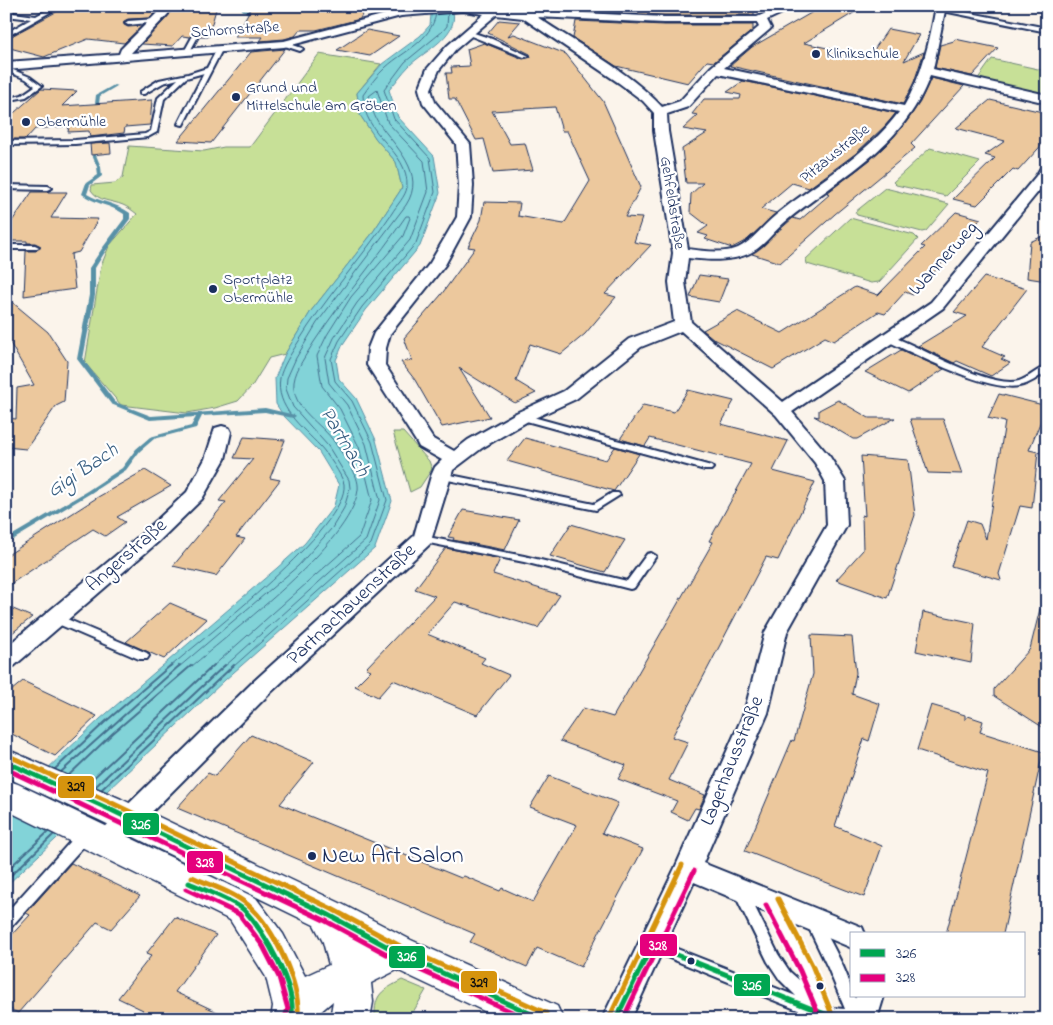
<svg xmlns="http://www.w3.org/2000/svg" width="1053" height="1025" viewBox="0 0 1053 1025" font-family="'Indie Flower',sans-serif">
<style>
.green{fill:#c7e097;stroke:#71887a}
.water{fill:#82d3d8;stroke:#5991a7}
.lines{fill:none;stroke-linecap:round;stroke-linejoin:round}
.shore-far1{stroke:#44718f;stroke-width:1}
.shore{stroke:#44718f;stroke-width:2}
.stream{fill:#5991a7;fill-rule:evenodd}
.building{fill:#ecc89d;stroke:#1b2f5e}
.lane-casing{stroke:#1b2f5e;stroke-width:4}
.street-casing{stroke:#1b2f5e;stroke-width:4}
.secondary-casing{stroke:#1b2f5e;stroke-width:3}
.lane{fill:#fff;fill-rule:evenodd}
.street{fill:#fff;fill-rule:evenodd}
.secondary{fill:#fff;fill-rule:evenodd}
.bus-1-casing{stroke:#fff;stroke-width:9}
.bus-2-casing{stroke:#fff;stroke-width:9}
.bus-3-casing{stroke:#fff;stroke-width:9}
.bus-1{stroke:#00a651;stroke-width:5}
.bus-2{stroke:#e5007d;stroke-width:5}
.bus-3{stroke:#d6940e;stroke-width:5}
.poi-dot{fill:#1b2f5e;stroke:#fff;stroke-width:2}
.labels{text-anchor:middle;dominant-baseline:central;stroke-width:4.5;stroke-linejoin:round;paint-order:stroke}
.far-street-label{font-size:16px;fill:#1b2f5e;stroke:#fff}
.far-poi-label{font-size:16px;fill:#1b2f5e;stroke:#fff;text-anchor:start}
.street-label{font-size:20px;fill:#1b2f5e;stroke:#fff}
.water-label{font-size:21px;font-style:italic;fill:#3a6083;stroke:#fff}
.near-poi-label{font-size:24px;fill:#1b2f5e;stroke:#fff;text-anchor:start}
.line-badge{stroke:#fff;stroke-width:2}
.badge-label{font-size:14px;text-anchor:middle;font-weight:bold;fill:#fff}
.pale-badge-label{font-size:14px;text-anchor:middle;font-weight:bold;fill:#111}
</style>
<rect width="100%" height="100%" fill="#fbf4eb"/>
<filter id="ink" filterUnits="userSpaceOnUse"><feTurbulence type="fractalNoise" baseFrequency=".02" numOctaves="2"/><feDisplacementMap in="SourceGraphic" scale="10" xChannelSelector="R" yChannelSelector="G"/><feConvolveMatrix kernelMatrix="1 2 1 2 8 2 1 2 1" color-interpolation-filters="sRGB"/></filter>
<g filter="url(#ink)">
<path class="green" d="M319 54 381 64 357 93 360 115 376 139 396 162 402 188 371 235 311 311 285 354 269 358 252 386 238 401 215 408 187 413 121 405 85 363 101 266 109 246 137 214C133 211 128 207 123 205 111 200 99 202 91 190L92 185 115 183 123 177 129 146 204 151 224 147H250Z
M992 59 1047 71V97L977 80Z
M930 148 980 162 946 196 896 185 893 182Z
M885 188 949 204 926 231 922 232 857 215 855 212Z
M850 218 914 235 918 239 879 282 871 283 807 264 806 259Z
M393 432H403L429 461 432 469 420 487 410 492Z
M402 980 426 990 409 1019H375C374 993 382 991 402 980Z"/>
<path class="water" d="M429 6H451C464 34 425 50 409 66 402 73 396 82 389 90L398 117 434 156 440 193 420 246 366 310 343 344 336 360 339 379 356 398 376 440 392 501 375 548 225 680 6 886V808L100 719 277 568 305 543 334 506 339 485 319 452 283 415 276 404 275 378 285 354 311 311 371 235 402 188 396 162 376 139 360 115 357 93 382 64 420 36 430 25 431 15Z"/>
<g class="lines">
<path class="shore-far1" d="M170 667C204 637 349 527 344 484 343 477 326 452 320 446 302 427 275 407 280 378 282 367 291 354 297 344 325 298 362 258 392 213 396 206 406 196 407 187 409 149 363 138 363 95 370 85 377 75 386 67 405 50 430 42 436 14
M179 667 298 566 332 528 344 508 350 488 349 480 328 446 293 407 286 389 287 378 296 358 317 323 406 205C427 173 395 147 378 122 373 114 371 105 369 96L377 90 388 123 424 161 428 192 410 240 357 303 334 338 325 358 329 383 347 405 366 444 380 500 366 540 224 667
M191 667C233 630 351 544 358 490 360 474 343 456 335 443 322 423 291 409 294 382 296 368 307 354 314 342 343 298 377 259 406 216H409L410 218 403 236 351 297 327 335 317 356 322 386 340 409 359 447 372 500 359 537 212 667
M233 667 371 544 387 500 372 442 352 401 335 381 331 359 339 341 362 307 416 243 435 192 430 158 394 119 384 90 405 62 443 31 447 26 448 13"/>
<path class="shore" d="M55 769 104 723 171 665
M61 772 180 665
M69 775 113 733 192 665
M88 783 214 665
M95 787 225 665
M102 789 234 665
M6 871 48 832
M6 880 53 835"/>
<path class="stream" d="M241 6H245V9L257 16 254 17 242 10Z
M114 85 117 86 100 96 98 112 94 113 96 95Z
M92 154 96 155 101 167 102 176 90 185 87 194C100 202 117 203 130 213V219L105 252 95 268V295L83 359 115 402 151 416 265 408 295 415 296 416 293 418 265 412 202 416 196 428 154 439 140 451 126 470 91 493 6 544V539L87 491 122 468 136 449 150 437 191 426 196 417 150 420 111 404 77 359 89 295V268L101 250 124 219V214C111 205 94 204 82 194L86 183 98 175 97 167 92 155Z"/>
</g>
<path class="building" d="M67 6H158L157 10 150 18 128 19 124 21V25L128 27 142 26 124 43 88 39 44 57 6 47V39Z
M173 6H217L208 37H200L203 30 196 28 190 37 182 36 173 46 142 44 169 15Z
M252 6 334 9 336 6H366L360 19 316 30H300L295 36 284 39 260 41 263 37H235Z
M579 6 689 8 690 6H754V15H664L578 11Z
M823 6H865L804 43 869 57 888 29 919 35 904 61 924 52 914 82 903 104 730 66 752 47Z
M499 20 520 22 508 36 514 34 566 54 603 101 641 187 625 217 642 218 634 242 651 245 605 294 616 297 585 334 561 354 530 344 516 381 536 393 515 403 459 368 490 417 442 427 415 380 401 362 412 360 404 338 441 295 475 248 468 247 481 220 484 202 520 203 518 216 564 224 590 181 567 131H562L555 107 492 111 510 144 525 143 533 170 493 173 484 139 476 140 455 99H449L446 73H452L451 67 470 66 467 49 484 43 523 59 531 57 530 54 488 33Z
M576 21 664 25H753V30L714 62 707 61 688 83 616 66 573 38Z
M367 30 399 36 370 56 337 50Z
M955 39 998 48 972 76 935 68 940 45 954 41Z
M285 49 211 143 178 141 251 52Z
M931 78 964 86 911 144 915 148 835 214 780 263 752 254 793 218 800 220 830 194 827 193 870 160 888 143 905 124 920 102Z
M743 81 896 113 885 126 855 154 809 188 792 183 761 209 776 213 747 240 732 248 705 239 708 236 698 233 708 226 690 212 691 194 703 183H686L682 149 707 133 683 129 698 115 692 114 704 99H740L741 95 727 92Z
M41 89 77 91 62 106 152 100 150 125 125 127 124 133 90 137 89 131 68 132 69 126 35 129 26 139H6V120Z
M990 100 1047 113V139L1018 171 1013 169 977 205 953 199 995 158 985 155 1005 141 956 128Z
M110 143 111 153 91 155 90 144Z
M32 192H67L51 218 98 219 79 252 71 254 75 289 24 296 26 251H36L41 246 35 243H27V241H6V230Z
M956 212 981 219 943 257 947 258 913 295 905 292 885 314 878 312 834 341 825 337 773 369 714 339 703 330 737 311 782 333 855 287 878 295 925 247 921 246Z
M1047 234V281L1027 278 1030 242Z
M699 275 728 279 719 302 690 297Z
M984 277 1027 289 982 347 1005 357 1001 359 1010 363 991 376 957 361 954 363 918 346 967 316 954 312Z
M6 297 48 332 67 361 64 402 56 406 26 449 6 447V418L16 419 17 388 34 385 6 336Z
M901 350 932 364 944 369 908 393 865 372Z
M688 390 734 401 721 424 788 441 773 471 815 482 778 560 766 557 672 737 688 742 669 780 705 795 699 809 695 808 688 820 671 812 677 801 618 779 626 765 560 741 583 708 613 717 713 542 709 541 751 464 650 438 645 446 620 439 643 405 674 412Z
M999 394 1047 406 1029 450 1038 452 1032 508 1020 506 999 574 1001 580 951 566 967 520 980 524 986 539 1005 422 988 418Z
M838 400 869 418H895L857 439H853L814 416 819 417V410Z
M910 419H943L962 474 928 473Z
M244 437 285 440 270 478 280 480 236 537 245 539 216 576 173 566 226 502 219 501 253 459 234 458Z
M525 438 606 460 615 447 639 454 614 491 507 461Z
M861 456 908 460 915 515 887 598 836 580 863 550 862 515 865 516Z
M145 470 171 486 117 517 125 522 105 536 93 529 6 587V556L98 497Z
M463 510 519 520 505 550 453 540 454 538 448 537Z
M571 524 625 540 605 572 550 556Z
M446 548 500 559 493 574 560 595 538 628 455 602 427 634 485 658 481 663 509 675 477 715 393 680 378 697 355 686 371 670 366 668 435 596 415 589Z
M170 603 207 619 164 659 126 642Z
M6 606 32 617 6 638Z
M1040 609 1047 610V730L994 696V689L1030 649Z
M923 612 975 623 971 663 916 651Z
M811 635 852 637 856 673 852 694 880 704 869 741 864 739 835 826 882 846 864 897 745 851 792 740 794 741 813 674Z
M23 681 97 716 55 756 6 731V695Z
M931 705 965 715V720L968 716 983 721 980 732 1043 752 1003 934H946L988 773 917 750Z
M251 735 314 762 280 804 461 878 464 876 500 891 502 888 533 902 577 825 530 807 549 776 618 803 602 833 643 849 581 967 537 948 527 967 470 942 475 934 177 808 208 773 215 776Z
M71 863 140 896 111 929 97 922 18 1013 6 1007V941L30 915 26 913Z
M175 917 216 935 175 992 232 1019H136L143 1010 118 998 151 956 146 954Z"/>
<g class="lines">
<g class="lane-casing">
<path id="lane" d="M54 6H61L6 37V33L31 19 6 16V12L36 16Z
M940 7 1047 28V32L938 10V8Z
M156 19 158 20V22L128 25 125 23 128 21Z
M196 30 201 31 190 51H186L185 50Z
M468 31 492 39 529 56 524 57 466 34 465 33Z
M284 42 302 48 303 49 300 51 282 45V43Z
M218 47 223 48 183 125 178 124 204 73 186 78 164 99 157 132 148 137 75 144 6 145V141L75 140 145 134 151 131 158 98 178 79 163 83 144 94H140V92L159 80 188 74 207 68Z
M6 67 30 77 42 86 26 97 10 100V98L22 95 35 86 26 79 6 71Z
M6 185 48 186 52 188 48 190 6 189Z
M6 245H35L39 247 35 249H6Z
M888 335C919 345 988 389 1019 381 1029 378 1037 369 1047 366V372C1038 377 1030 384 1019 386 988 392 915 354 885 340L884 338Z
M522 414 711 466 713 468 711 470H705L519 419 517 417 519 415Z
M441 473 594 504 612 493H618L620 495 596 510 438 478 436 476Z
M423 536 524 556 627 581 647 554 651 553 656 556 634 588 630 589 524 562 419 541 418 539 419 537Z
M55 614 147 653 149 656 147 659H139L51 621 50 618 51 615Z
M85 830 90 831 91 835 90 839 11 927 6 929V913L80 831Z
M741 887 746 889 778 954 790 972 808 988 768 907 770 903 775 901 780 903 811 964 831 1008 845 1009 828 968 806 922 808 918 813 916 818 918C827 936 852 977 852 996H854L863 1019H820L647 949 645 945 647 941 652 939 796 996 780 980 768 962 734 893 736 889Z"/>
</g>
<g class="street-casing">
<path id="street" d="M160 6H171L168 14 131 53 284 41 401 10 444 6 491 8 505 6 503 9 664 17H757L782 6H797L767 20 771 28 769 30 724 68 904 106C922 76 930 40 936 6H946L933 69 1047 95V103L930 76C903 148 841 176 785 222 773 232 763 248 748 254 729 262 708 260 688 258L685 282 691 322 783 402 931 302 1036 176 1042 166 1047 165V181L943 308 792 412 830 457 845 481 847 525 787 632 768 713 703 863 862 927 865 934H852V948L694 882 631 1019H602L675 868 744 713 765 632 827 525 825 481 815 463 776 415 681 331 641 347 576 399 528 421 482 448 453 470 430 544 269 694 115 849 106 853 97 849 93 842 97 835 253 682 414 536 431 476 435 467 442 460 419 447 417 443 367 365 368 348 374 333 430 263 457 217 459 185 456 144 423 103 419 89 427 69 447 46 484 14 463 11 401 16 284 47 6 70V62L119 54 121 49 159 11ZM496 15 523 18 619 83 643 101 654 113V131L673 253 669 282 674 322 629 339 564 391 516 413 468 440 454 451 433 439 385 365 386 348 390 334 445 265 471 217 473 185 470 144 435 102 431 89 439 70 455 50ZM537 17 664 23H757L759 27 711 67 680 101 662 107C630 72 577 44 537 17ZM718 74 899 112C866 156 818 181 776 215 763 225 753 241 738 248 723 254 704 251 688 249L668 131 667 114 688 107Z
M222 426 229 428 231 432 225 459 202 499 158 542 14 666 6 668V647L144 532 187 492 205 459 215 428Z
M856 996H884L877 1019H848Z"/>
</g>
<g class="secondary-casing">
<path id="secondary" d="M6 749 121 799 340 903 411 940 557 1006 563 1019H501L397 970 371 983 373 1002 370 1019H330L333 1001 312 1019H271L273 1006 266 977 230 920 6 810V780L18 784 256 898 283 934 305 976 329 965 323 942 314 925 97 819 6 777Z"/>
</g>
<use href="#lane" class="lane"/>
<use href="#street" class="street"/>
<use href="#secondary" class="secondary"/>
<g class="bus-1-casing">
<path id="bus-1" d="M6 762 109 809 327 914 397 952 542 1019
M189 883C202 889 235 901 244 910 264 930 299 991 291 1019
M652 945 825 1014 854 1019
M616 1019 652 945"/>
</g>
<g class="bus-2-casing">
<path id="bus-2" d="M6 769 324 920 394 958 527 1019
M186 889 239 914 263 946 279 977 288 1009 285 1017
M766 905 800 971 819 1016
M623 1019 694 871"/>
</g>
<g class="bus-3-casing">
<path id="bus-3" d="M9 756 112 803 330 908 400 946 546 1013
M192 877C210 885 233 892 248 905 274 928 301 984 298 1019
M778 899 812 965 831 1012
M610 1016 682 865"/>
</g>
<use href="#bus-1" class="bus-1"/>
<use href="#bus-2" class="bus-2"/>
<use href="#bus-3" class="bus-3"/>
</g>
</g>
<g class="poi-dot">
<circle cx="816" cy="54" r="5"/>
<circle cx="236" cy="97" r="5"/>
<circle cx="26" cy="122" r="5"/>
<circle cx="213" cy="289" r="5"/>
<circle cx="312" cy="856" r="5"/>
<circle cx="691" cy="961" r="4.5"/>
<circle cx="820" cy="986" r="4.5"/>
</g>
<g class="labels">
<g class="far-street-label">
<text transform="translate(235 30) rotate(-4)">Schornstraße</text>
<text transform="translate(835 154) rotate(-39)">Pitzaustraße</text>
<text transform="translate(672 203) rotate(81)">Gehfeldstraße</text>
</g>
<g class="far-poi-label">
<text x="826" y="54">Klinikschule</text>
<text x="246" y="88">Grund und<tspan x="246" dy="18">Mittelschule am Gröben</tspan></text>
<text x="36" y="122">Obermühle</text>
<text x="223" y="280">Sportplatz<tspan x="223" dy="18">Obermühle</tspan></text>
</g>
<g class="street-label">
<text transform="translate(944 259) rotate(-48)">Wannerweg</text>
<text transform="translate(127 556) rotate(-41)">Angerstraße</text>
<text transform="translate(352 605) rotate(-43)">Partnachauenstraße</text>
<text transform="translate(733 761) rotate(-68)">Lagerhausstraße</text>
</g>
<g class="water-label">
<text transform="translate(344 442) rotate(59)">Partnach</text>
<text transform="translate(83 471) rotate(-34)">Gigi Bach</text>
</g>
<g class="near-poi-label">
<text x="322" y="856">New Art Salon</text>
</g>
</g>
<g class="line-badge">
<rect x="57" y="775" width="38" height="24" rx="5" fill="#d6940e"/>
<rect x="122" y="812" width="38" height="24" rx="5" fill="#00a651"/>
<rect x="186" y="850" width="38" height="24" rx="5" fill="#e5007d"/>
<rect x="639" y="933" width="39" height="24" rx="5" fill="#e5007d"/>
<rect x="388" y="945" width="38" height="24" rx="5" fill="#00a651"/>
<rect x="460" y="970" width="38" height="24" rx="5" fill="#d6940e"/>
<rect x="733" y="973" width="38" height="24" rx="5" fill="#00a651"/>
</g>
<g class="badge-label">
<text x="141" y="829">326</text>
<text x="205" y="867">328</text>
<text x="658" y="950">328</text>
<text x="407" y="961">326</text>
<text x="752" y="990">326</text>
</g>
<g class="pale-badge-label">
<text x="76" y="791">329</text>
<text x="479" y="987">329</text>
</g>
<rect width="1053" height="1025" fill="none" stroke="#fff" stroke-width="25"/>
<rect x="12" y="12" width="1028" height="1000" fill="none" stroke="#1b2f5e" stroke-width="2" filter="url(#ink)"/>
<rect x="850" y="932" width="175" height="65" fill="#ffffff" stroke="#a4acbf"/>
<rect x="860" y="949" width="25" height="8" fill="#00a651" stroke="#a4acbf"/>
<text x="896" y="958" font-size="15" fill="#1b2f5e">326</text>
<rect x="860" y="974" width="25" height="8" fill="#e5007d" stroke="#a4acbf"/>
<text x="896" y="982" font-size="15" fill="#1b2f5e">328</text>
</svg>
